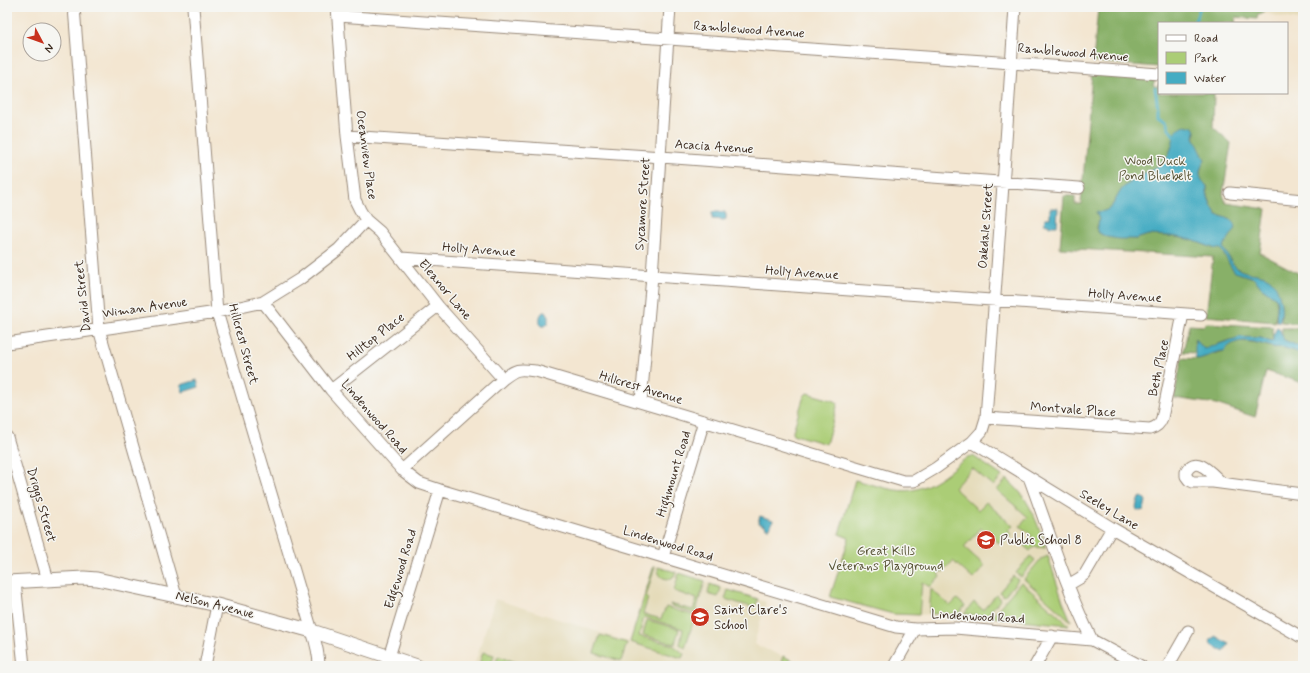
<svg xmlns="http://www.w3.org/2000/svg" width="1310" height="673" viewBox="0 0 1310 673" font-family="Mynerve,sans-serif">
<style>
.built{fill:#e5dbba}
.green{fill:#abcd76;stroke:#737c4a}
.forest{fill:#88b067;stroke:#626d42}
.water{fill:#44acc3;stroke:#406b70}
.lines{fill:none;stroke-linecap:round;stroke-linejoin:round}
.stream{stroke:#44acc3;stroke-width:3}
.minor-casing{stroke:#978878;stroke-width:13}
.tertiary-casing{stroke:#978878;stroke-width:15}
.minor{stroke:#fff;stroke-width:11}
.tertiary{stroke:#fff;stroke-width:13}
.labels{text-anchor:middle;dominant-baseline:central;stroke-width:3;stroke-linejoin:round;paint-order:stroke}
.street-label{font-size:13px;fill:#3b2a1e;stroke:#f6f6f2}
.park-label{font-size:13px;fill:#575334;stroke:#f6f6f2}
.poi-label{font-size:13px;fill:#3b2a1e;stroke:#f6f6f2;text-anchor:start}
</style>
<rect width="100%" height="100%" fill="#f6f6f2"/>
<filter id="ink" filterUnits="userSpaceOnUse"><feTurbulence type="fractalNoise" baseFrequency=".025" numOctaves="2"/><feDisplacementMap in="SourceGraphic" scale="8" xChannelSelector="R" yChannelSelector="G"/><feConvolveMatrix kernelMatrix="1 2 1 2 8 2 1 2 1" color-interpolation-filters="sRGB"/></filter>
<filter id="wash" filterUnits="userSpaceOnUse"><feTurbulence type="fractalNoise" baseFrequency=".012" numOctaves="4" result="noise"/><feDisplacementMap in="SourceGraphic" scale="16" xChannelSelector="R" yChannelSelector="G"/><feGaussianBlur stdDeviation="0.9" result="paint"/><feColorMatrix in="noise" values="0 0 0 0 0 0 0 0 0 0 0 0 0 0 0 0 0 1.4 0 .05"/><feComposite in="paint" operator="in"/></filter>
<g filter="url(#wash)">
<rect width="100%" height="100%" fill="#f3e6d1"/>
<path class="built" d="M1264 7H1303V21L1263 13Z
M973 456 1007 479 1022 495 1025 500 1033 515 1045 545 1063 602 1071 621 1069 625 964 614 943 613 919 615 922 580 934 484Z
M654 565 766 602 754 644 804 666H474L495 599 630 642Z"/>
<path class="green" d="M807 393 835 401 838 403 826 444 792 434 804 396Z
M969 456 971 458 973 456 1002 476 993 486 972 468 954 488 978 510 986 502 1013 526 1008 531 1012 534 1003 544 1001 542 999 543 981 528 964 547 985 566 973 579 953 561 943 572 941 571 938 574 940 576 930 587 922 582 919 615 893 614 830 597 849 538 839 534 855 480C868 483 882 488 895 490 925 495 946 473 969 456Z
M1007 479C1012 484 1018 489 1022 495 1033 509 1040 531 1046 548L1034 547 1030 551 1024 546 1032 536 1020 526 1028 517 997 490Z
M1030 556 1035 560 1021 577 1016 573Z
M1048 556 1063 602 1071 621 1024 579 1041 559Z
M654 565 655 566 646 597 648 598 643 614 661 619 666 607 695 616 685 648 680 644 683 629 644 617 639 636 673 645 684 654 682 658 630 642Z
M658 567 676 572 674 576 670 579C661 579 658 575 658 567Z
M679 573 705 581 695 614 671 606 670 604 693 610 697 599 674 591Z
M1013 576 1018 580 1004 596 999 592Z
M1021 582 1069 625 991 617Z
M710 584 721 588 718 597 708 594Z
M931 589 950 606 957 599 965 606 958 614H929Z
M728 590 758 599 755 608 725 599Z
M996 595 1001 599 986 616 964 614 974 602 983 610Z
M647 620 679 629 675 644 643 635Z
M600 635 627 643 621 661 594 653Z
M483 652 494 655 491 666 479 665Z
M498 656 525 665V666H495Z
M783 656 804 666H780Z"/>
<path class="forest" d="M1074 7H1264L1263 13 1258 14 1257 19 1236 17 1235 23H1159V67L1093 62 1098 8Z
M1092 73 1155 80 1153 85 1157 87 1159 84V93H1214L1213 127 1231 143 1223 194 1226 203 1266 209 1260 253 1298 273 1300 305H1303V324L1281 322C1283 307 1280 282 1263 276 1256 273 1244 274 1237 268 1231 263 1227 254 1223 247L1233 222 1228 218 1217 215C1211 206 1207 196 1207 186 1205 183 1202 182 1201 179 1199 173 1202 168 1201 162 1200 152 1193 141 1195 131L1172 146 1168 156 1155 168 1132 181 1123 188 1109 210 1102 212 1097 227V232L1107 237 1136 239 1148 235 1170 236 1189 239 1216 249 1221 248 1231 267 1241 274 1254 278 1261 287 1276 298 1277 306 1275 322 1206 316 1213 257 1060 248 1064 196H1075V204H1081Z
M1205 323 1273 327 1272 331 1273 341 1271 342 1261 338 1230 340 1204 349 1196 340H1194L1196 349 1195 353 1183 352 1189 325 1204 326Z
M1282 328H1303V348L1284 340 1282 338Z
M1242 341 1259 343 1275 348 1281 347 1300 353H1303V383L1266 371 1255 417 1216 404 1174 398 1182 358 1197 359 1224 351 1230 345 1235 342Z"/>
<path class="water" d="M1185 125 1193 127 1195 131 1194 137 1205 160C1198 171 1198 178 1207 186 1206 196 1211 206 1217 215 1227 218 1232 218 1236 228L1223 247C1227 254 1231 263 1237 268 1244 274 1260 273 1267 277 1279 283 1285 310 1279 322H1277C1275 314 1279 306 1276 298L1261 287 1254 278 1235 272 1231 267 1221 249H1216L1189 239 1170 236 1148 235 1136 239H1119L1107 237 1097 232 1099 219 1096 212C1116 212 1113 198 1124 187 1137 176 1157 171 1167 157 1173 149 1172 138 1177 130 1178 128 1183 126 1185 125Z
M1050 208H1058L1057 226H1049V224H1044L1045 218H1050Z
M712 212H725V214H726V219L724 220 712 219Z
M543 312H546L548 316V324L544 326H541C539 322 539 315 543 312Z
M1277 327 1279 328 1284 340 1303 348V353C1297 353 1291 350 1285 348 1281 347 1277 348 1273 347 1255 343 1238 334 1224 351 1214 351 1207 358 1197 359L1195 357V339L1204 349 1240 337 1261 338 1271 342 1273 341V336Z
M197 380 199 387 183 392 181 385Z
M1141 497 1144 498 1146 501 1144 510 1140 511 1137 510 1136 507 1138 500Z
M760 516 773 520 770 528H766L765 525 758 523Z
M1215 636 1229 644 1224 652 1210 644 1211 643 1210 642 1212 638H1214Z"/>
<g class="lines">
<path class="stream" d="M1193 23 1196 19 1200 7
M1155 88 1158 108V115L1166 120 1169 129 1175 137"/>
</g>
</g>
<g filter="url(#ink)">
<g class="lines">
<g class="minor-casing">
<path id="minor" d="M74 7 99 329 176 596
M193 7 217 312 312 631C316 643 319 653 319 666
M338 16 998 62 1159 74
M347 136 648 156 1079 188
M1230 193 1303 200
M366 220 380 232 438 306 503 379
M401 258 1201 315
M263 302 331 390 402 470 419 483 440 490 896 627 915 629 955 628 1092 640 1141 666
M7 343 217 312 263 302 300 279 339 249 366 220 360 210 355 200 347 136 337 7
M331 390 438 306
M641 402 652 276 670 7
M986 418 1150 429C1157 427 1160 424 1162 418L1183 314
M7 437 48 580
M972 442 1112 528 1303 638
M402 470 503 379C517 368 519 369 536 371L903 481H914L936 468 972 442 982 431 986 418 1004 171 1015 7
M1029 477C1049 531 1066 588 1092 640
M1222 483C1212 474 1196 453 1186 472V476L1189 480 1193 482H1213L1303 494
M663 557 704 421
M15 582 24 666
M1068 585 1080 578 1085 574 1112 528
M389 657 440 490
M205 666 217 605
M894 666 915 629
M1035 666 1052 636
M1168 666 1188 631"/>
</g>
<g class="tertiary-casing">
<path id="tertiary" d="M7 582 84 578 97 579 217 605 312 631 417 666"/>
</g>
<use href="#minor" class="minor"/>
<use href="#tertiary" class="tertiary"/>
</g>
</g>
<defs>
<g id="school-disc" transform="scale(1)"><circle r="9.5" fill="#c8321e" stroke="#f6f6f2"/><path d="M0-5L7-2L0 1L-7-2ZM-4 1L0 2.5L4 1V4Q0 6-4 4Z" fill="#fff"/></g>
</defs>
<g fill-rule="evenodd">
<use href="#school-disc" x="986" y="540"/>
<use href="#school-disc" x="700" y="617"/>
</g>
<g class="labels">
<g class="street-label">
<text transform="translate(749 30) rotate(4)">Ramblewood Avenue</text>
<text transform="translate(1073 53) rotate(5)">Ramblewood Avenue</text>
<text transform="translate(714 147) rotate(4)">Acacia Avenue</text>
<text transform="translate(366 155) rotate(82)">Oceanview Place</text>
<text transform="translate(643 204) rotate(-86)">Sycamore Street</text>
<text transform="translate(986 226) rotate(-86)">Oakdale Street</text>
<text transform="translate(479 250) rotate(4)">Holly Avenue</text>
<text transform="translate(802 273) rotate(4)">Holly Avenue</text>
<text transform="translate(445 290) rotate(50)">Eleanor Lane</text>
<text transform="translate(83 296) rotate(-96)">David Street</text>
<text transform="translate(1125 296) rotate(4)">Holly Avenue</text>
<text transform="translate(145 308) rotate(-8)">Wiman Avenue</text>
<text transform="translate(376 337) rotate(-38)">Hilltop Place</text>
<text transform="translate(243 344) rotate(75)">Hillcrest Street</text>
<text transform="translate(1159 368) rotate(-78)">Beth Place</text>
<text transform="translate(641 388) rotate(17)">Hillcrest Avenue</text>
<text transform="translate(1073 410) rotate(4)">Montvale Place</text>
<text transform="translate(374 417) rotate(49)">Lindenwood Road</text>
<text transform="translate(674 474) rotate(-73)">Highmount Road</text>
<text transform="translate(41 505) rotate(74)">Driggs Street</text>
<text transform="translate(1109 510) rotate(31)">Seeley Lane</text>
<text transform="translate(668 544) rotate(17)">Lindenwood Road</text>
<text transform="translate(401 569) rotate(-73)">Edgewood Road</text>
<text transform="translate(215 605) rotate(14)">Nelson Avenue</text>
<text transform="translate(978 617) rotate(3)">Lindenwood Road</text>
</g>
<g class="park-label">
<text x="1155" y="161">Wood Duck<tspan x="1155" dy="15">Pond Bluebelt</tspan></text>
<text x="886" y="551">Great Kills<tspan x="886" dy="15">Veterans Playground</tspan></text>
</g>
<g class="poi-label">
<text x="1000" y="540">Public School 8</text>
<text x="714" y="610">Saint Clare's<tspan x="714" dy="15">School</tspan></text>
</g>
</g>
<rect width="1310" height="673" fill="none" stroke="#f6f6f2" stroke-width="24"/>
<rect x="1158" y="22" width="130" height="72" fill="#f6f6f2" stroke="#aba49d"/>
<rect x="1166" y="35" width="20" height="6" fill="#ffffff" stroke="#aba49d"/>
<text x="1194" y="42" font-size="12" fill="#3b2a1e">Road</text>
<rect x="1166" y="52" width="20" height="12" fill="#abcd76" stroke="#aba49d"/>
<text x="1194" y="62" font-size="12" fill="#3b2a1e">Park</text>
<rect x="1166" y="72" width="20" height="12" fill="#44acc3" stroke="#aba49d"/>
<text x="1194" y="82" font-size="12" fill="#3b2a1e">Water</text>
<g transform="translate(42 42) rotate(131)"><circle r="19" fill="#f6f6f2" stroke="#aba49d"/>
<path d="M0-3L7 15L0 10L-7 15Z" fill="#c8321e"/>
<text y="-6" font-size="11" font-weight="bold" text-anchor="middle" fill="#3b2a1e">N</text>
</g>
</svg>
